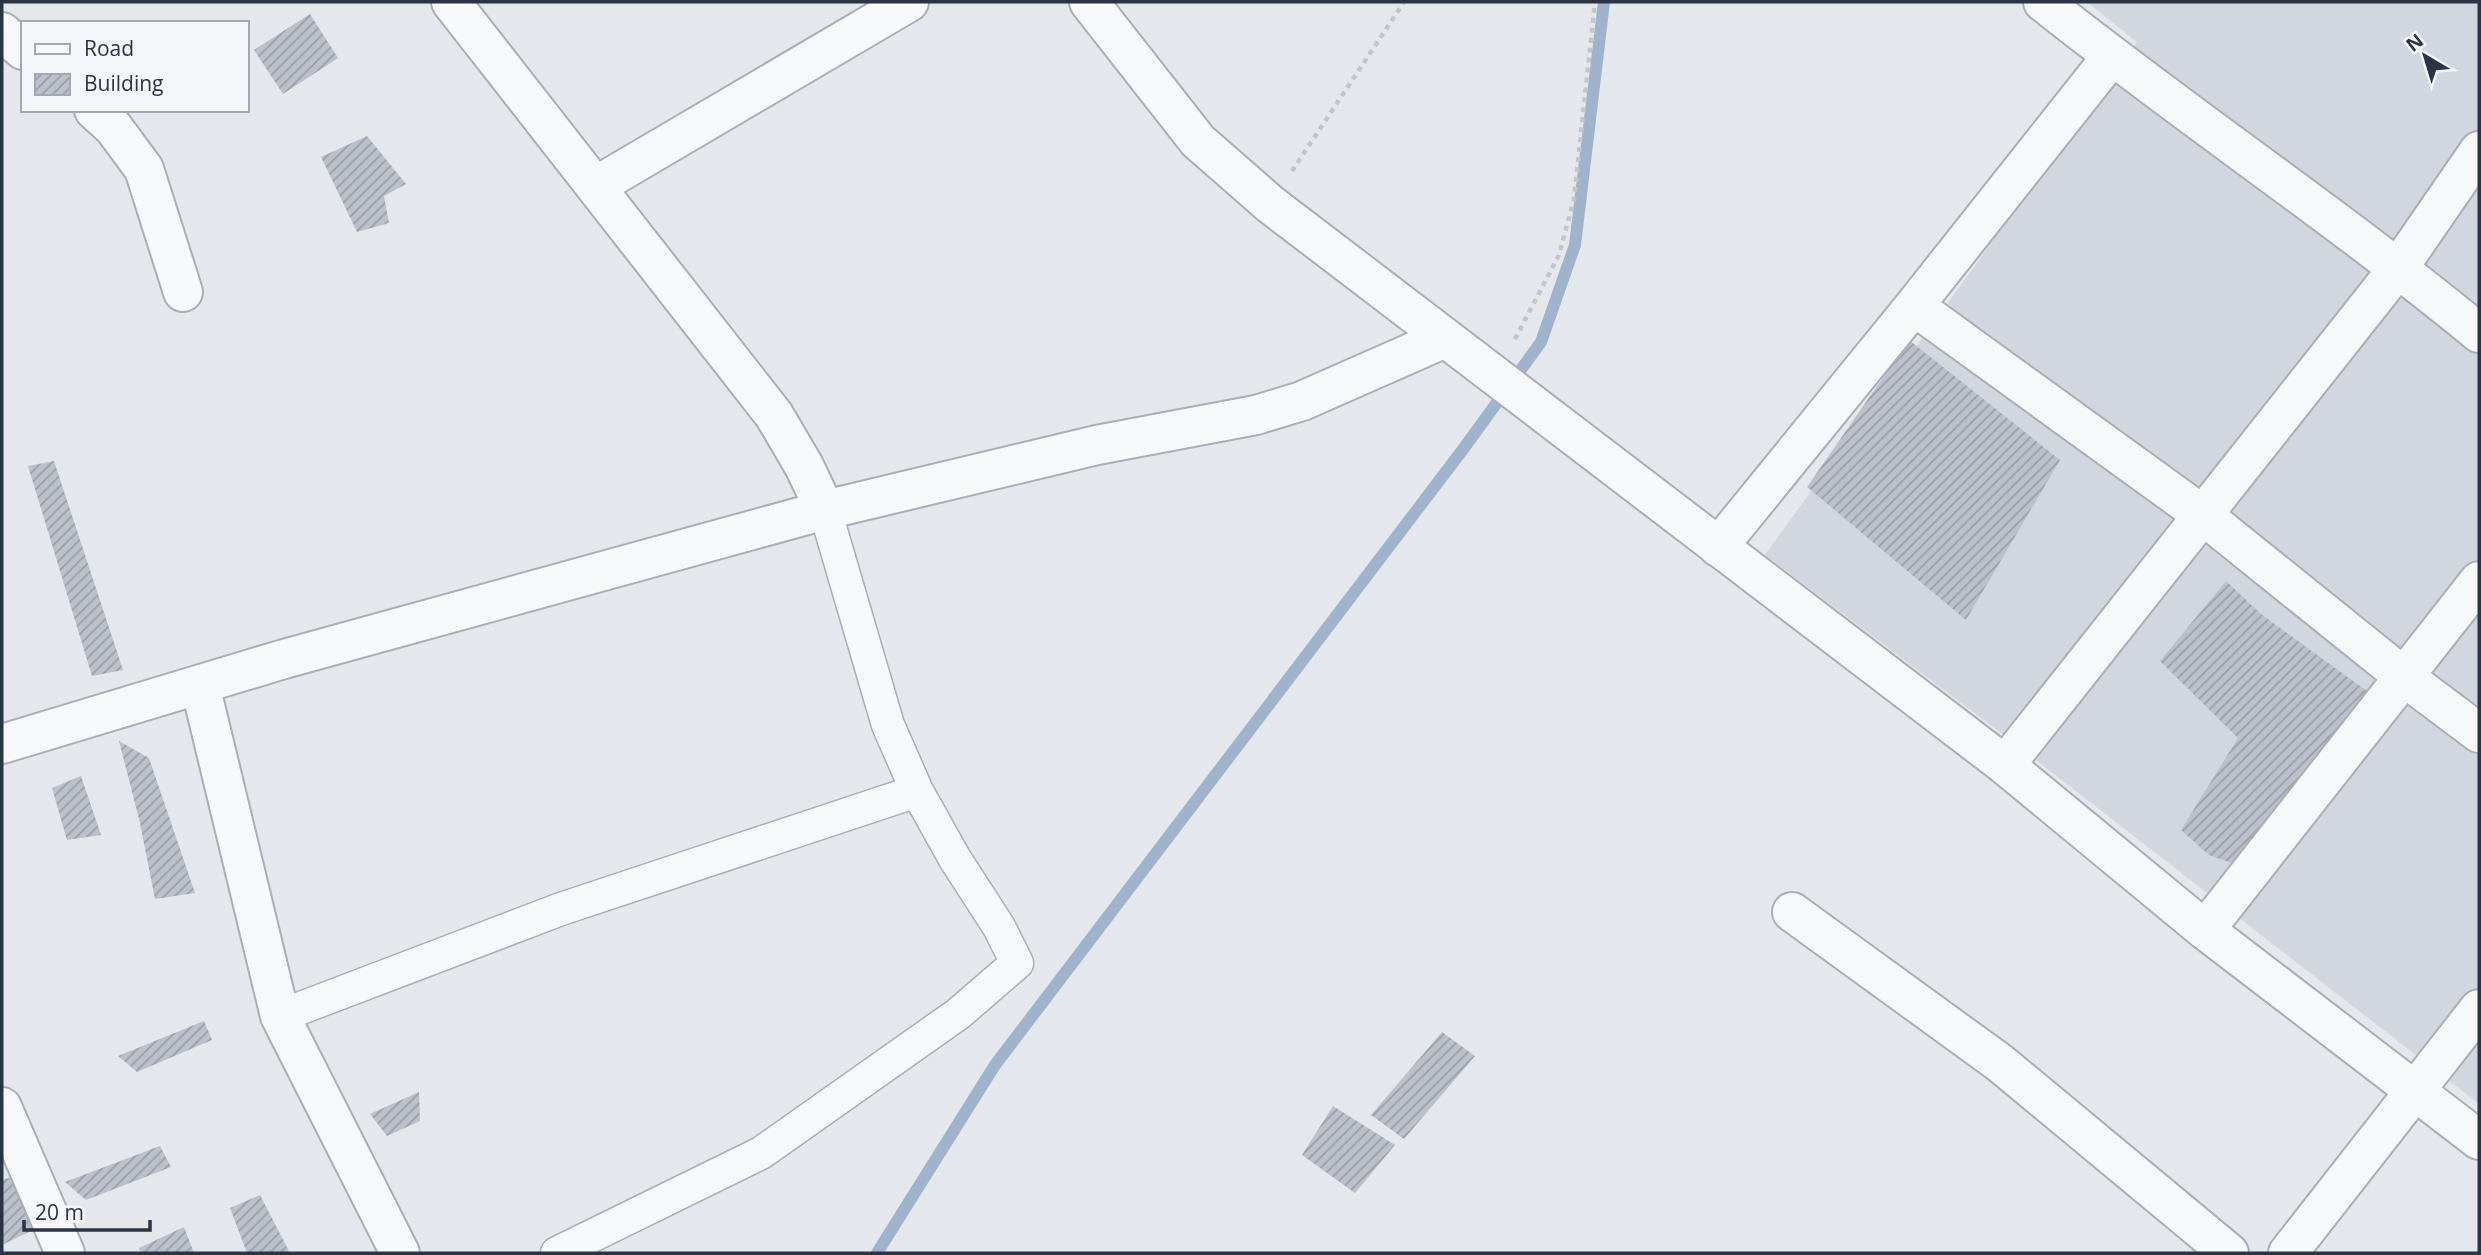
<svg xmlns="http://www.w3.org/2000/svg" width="2481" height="1255" viewBox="0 0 2481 1255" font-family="'Open Sans',sans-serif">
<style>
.built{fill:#d2d6de}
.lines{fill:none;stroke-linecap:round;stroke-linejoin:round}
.stream{stroke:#9fb4cc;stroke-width:12}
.building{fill:url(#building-hatch)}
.pedestrian-casing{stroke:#a9aeb7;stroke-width:35}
.minor-casing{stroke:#a9aeb7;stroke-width:42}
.tertiary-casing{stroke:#a9aeb7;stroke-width:42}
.path{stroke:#c2c5cb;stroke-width:4.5;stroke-dasharray:5 5;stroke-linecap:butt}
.pedestrian{stroke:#f7f8fa;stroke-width:32}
.minor{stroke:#f7f8fa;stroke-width:38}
.tertiary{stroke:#f7f8fa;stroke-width:38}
</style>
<defs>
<pattern id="building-hatch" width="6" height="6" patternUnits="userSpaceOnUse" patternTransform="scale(1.75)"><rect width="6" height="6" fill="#bbc0ca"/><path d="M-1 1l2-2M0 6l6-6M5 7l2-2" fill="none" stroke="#989da6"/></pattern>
</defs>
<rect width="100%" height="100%" fill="#e4e7ec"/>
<path class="built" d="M2087 2H2479V1104L2001 733 1765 555 2137 42Z"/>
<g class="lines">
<path class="stream" d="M877 1253 995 1065 1464 448 1541 342 1575 245 1604 2"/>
</g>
<path class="building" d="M310 14 338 58 283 94 254 50Z
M367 136 406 184 384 196 389 223 357 232 321 157Z
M1909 340 2060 460 1966 620 1807 487Z
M54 461 123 670 92 676 28 466Z
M2226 581 2261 614 2375 697 2243 867 2209 855 2181 830 2238 738 2160 661Z
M119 741 149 758 195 893 155 899 140 823Z
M81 776 101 835 67 840 52 788Z
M204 1021 212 1040 137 1072 118 1056Z
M1442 1032 1475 1056 1404 1139 1371 1115Z
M419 1092 420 1121 387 1136 370 1114Z
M1333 1106 1395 1145 1355 1193 1302 1155Z
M160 1146 171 1167 86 1200 65 1182Z
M19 1175 45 1224 2 1245V1180Z
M260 1195 290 1253H247L230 1208Z
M184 1227 194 1253H141L139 1248Z"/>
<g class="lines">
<g class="pedestrian-casing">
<path id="pedestrian" d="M280 1016 561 909 917 791 888 725 825 510
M557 1253 761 1153 958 1014 1017 963 999 927 955 859 917 791"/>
</g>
<g class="minor-casing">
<path id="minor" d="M451 2 774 415 804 466 825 510
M2043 2C2186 116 2338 217 2479 333
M2 32 23 50
M94 110 113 127 144 169 183 292
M596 186 909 2
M1914 306 2204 516 2403 676 2479 733
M1718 547 1914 306 2112 56
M200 685 280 1016 400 1253
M2 744 284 659 825 510 1097 445 1256 415 1302 401 1445 338
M2005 765 2399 267 2479 151
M1792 912 2000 1063 2229 1253
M2205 930 2479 581
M2 1107 65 1253
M2288 1253 2479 1009"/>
</g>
<g class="tertiary-casing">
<path id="tertiary" d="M1089 2 1198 141 1270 204 2005 765 2205 930 2479 1140"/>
</g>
<path class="path" d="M1292 171 1404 2
M1515 339 1559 255 1574 199 1595 2"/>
<use href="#pedestrian" class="pedestrian"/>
<use href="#minor" class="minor"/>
<use href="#tertiary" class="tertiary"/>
</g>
<rect width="2481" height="1255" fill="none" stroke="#2b3445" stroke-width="7"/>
<rect x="21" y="21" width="228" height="91" fill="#f4f6f9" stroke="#a4a8b1" stroke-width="2"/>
<rect x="35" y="44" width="35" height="10" fill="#f7f8fa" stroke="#a4a8b1" stroke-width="2"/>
<text x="84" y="56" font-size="21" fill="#2b3445">Road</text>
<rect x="35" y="74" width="35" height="21" fill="url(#building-hatch)" stroke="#a4a8b1" stroke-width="2"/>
<text x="84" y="91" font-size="21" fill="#2b3445">Building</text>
<g transform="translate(2425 56) rotate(322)" stroke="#f4f6f9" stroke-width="5" paint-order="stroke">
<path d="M0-5L12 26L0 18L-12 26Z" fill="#2b3445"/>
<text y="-10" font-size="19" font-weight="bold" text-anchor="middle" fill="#2b3445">N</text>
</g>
<path d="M24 1220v10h126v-10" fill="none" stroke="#2b3445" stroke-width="3.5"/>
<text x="35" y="1220" font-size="21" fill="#2b3445" stroke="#f4f6f9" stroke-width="5" paint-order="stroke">20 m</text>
</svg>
